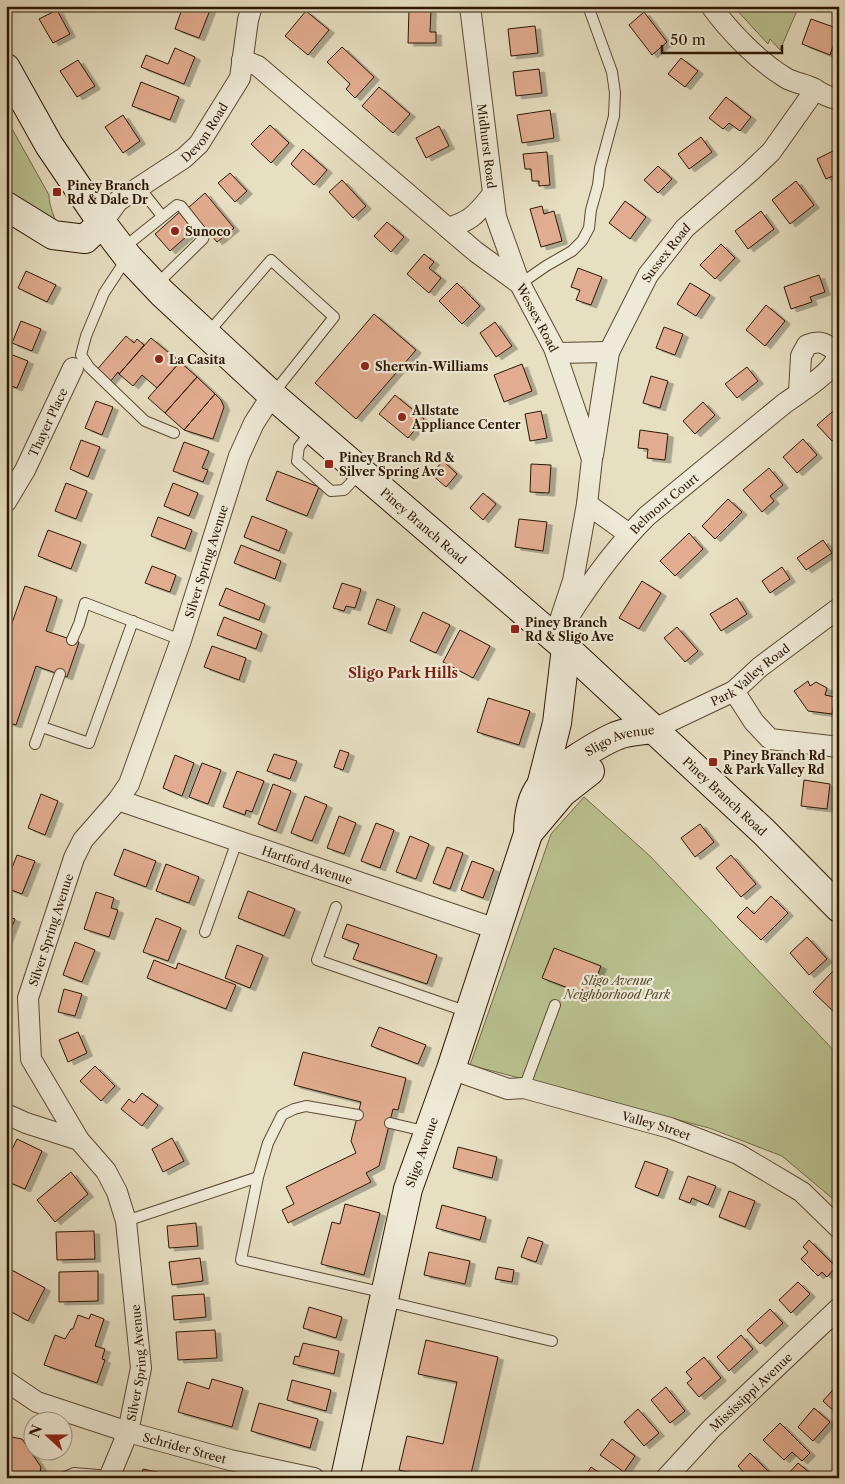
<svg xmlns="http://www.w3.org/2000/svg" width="845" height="1484" viewBox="0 0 845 1484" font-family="'Libre Caslon Text',serif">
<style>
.green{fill:#bac190;stroke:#726c49}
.building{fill:#e2ac90;stroke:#2b1702;filter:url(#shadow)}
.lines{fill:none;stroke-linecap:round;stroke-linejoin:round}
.lane-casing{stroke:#5a4932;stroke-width:12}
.street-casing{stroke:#5a4932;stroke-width:22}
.secondary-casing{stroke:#2b1702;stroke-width:30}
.lane{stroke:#efead7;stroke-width:10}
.street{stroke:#efead7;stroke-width:20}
.secondary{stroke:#efead7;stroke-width:28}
.poi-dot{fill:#8f2418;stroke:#efead7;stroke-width:2}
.labels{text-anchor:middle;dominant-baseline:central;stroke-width:4.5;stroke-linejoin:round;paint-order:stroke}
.street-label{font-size:12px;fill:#2b1702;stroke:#efead7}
.poi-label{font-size:12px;font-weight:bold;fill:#2b1702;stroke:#efead7;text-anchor:start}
.park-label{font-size:12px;font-style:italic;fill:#564a2d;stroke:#efead7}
.neighbourhood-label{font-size:14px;font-weight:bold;fill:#7a1f14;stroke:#efead7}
</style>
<defs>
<filter id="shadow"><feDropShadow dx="5.5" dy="3" stdDeviation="0" flood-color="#0004"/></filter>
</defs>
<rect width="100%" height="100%" fill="#e7dfc2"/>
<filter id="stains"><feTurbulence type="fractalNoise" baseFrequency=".004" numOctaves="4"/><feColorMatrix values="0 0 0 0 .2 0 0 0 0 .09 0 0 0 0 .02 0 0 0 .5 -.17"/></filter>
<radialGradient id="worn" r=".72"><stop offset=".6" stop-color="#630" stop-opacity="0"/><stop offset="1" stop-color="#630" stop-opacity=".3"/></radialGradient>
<path class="green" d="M733 6H799L780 50 770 39 768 44Z
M6 118 49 195C49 207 55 218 59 230L6 195Z
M584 797 650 856 839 1056V1204L782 1156 709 1128 470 1065 551 834Z"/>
<path class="building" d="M183 6H199L210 10 199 38 175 29Z
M409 9 431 10 430 32H436V43H408Z
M57 10 70 34 53 43 39 19Z
M306 11 329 30 308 55 285 36Z
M644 12 667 42 652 55 629 25Z
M811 19 839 29 830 55 802 44Z
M535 26 538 53 511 56 508 29Z
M342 47 374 77 355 98 346 89 350 84 327 62Z
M175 48 195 57 184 84 141 67 146 55 168 64Z
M681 58 698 71 685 87 668 74Z
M78 60 95 86 77 97 60 71Z
M539 69 542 93 516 96 513 72Z
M141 82 179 97 170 120 132 106Z
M379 87 410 114 393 133 362 106Z
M726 97 751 117 740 131 729 123 723 129 709 118Z
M550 110 554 138 522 143 517 115Z
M123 115 140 141 123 153 105 127Z
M270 125 289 143 271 163 251 144Z
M439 126 449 146 426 158 416 138Z
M701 137 712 152 689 169 678 154Z
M839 148V173L826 179 817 159Z
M303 149 327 170 314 185 291 164Z
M547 152 550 185 539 186V181H532L531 169H525L523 154Z
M658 166 672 179 658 193 644 180Z
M230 173 247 191 235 202 218 183Z
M342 180 366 206 353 218 329 192Z
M796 181 814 205 790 224 772 200Z
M205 193 234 228 217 242 188 208Z
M625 201 646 217 630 239 609 223Z
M542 206 544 214 554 211 562 241 541 247 530 209Z
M181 211 196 228 170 251 155 234Z
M761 211 774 229 748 249 735 231Z
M387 222 404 237 391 252 374 236Z
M721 244 735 258 715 279 700 265Z
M424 254 434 262 429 268 441 278 429 293 407 274Z
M578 268 602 277 591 305 576 300 580 290 571 287Z
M26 271 56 285 47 302 18 288Z
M819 275 825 292 810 297 812 302 791 309 784 287Z
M457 283 480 306 462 324 439 301Z
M690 283 710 295 696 316 677 304Z
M766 305 785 321 765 346 746 330Z
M374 314 416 350 356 419 315 383Z
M21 321 41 329 32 351 12 343Z
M495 322 512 346 496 357 480 333Z
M664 327 683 334 675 355 656 348Z
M126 336 134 343 137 339 144 345 119 374 118 372 109 383 95 372Z
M151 338 180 362 157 388 142 375 133 386 119 374Z
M10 354 28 361 17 388 6 384V364Z
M180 362 197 377 165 413 148 398Z
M522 364 532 391 504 402 494 375Z
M747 367 758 381 737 398 725 384Z
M651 376 668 381 660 408 643 403Z
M197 377 215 394 184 430 165 413Z
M215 394 221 400 224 407 213 439 184 430Z
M395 395 424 419 408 438 379 414Z
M96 401 113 407 102 435 85 428Z
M703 402 715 415 695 434 683 421Z
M839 406V435L832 441 817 425Z
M541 411 547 438 530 441 525 414Z
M640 430 668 434 665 460 647 458 648 449 638 448Z
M803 439 817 455 797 473 783 457Z
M81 440 100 447 88 477 70 469Z
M184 442 209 451 202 468 208 470 203 482 173 471Z
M443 461 457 474 446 487 431 474Z
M531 464 551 465 549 493 530 492Z
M769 468 783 485 770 496 774 501 762 512 743 490Z
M277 471 319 487 307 516 266 500Z
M66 483 87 491 76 519 55 511Z
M173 483 198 493 189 516 164 506Z
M483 493 496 504 483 520 470 508Z
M728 499 742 512 715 539 702 526Z
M252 516 287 530 279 551 244 537Z
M158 517 192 530 185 549 151 536Z
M519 519 547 522 543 551 515 547Z
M48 530 81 542 71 569 38 556Z
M689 533 703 549 675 576 660 561Z
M823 540 832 553 806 570 797 558Z
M241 545 281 561 275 579 234 563Z
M152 566 176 575 170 592 145 583Z
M782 567 790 579 770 593 762 581Z
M642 581 661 593 639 629 619 618Z
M342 583 361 589 355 608 346 606 344 611 333 608Z
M25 586 57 597 46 631 79 642 67 677 36 666 16 725 6 722V640Z
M226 588 265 604 259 620 219 605Z
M737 598 747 614 721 631 710 614Z
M377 599 395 606 386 631 368 624Z
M423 612 450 625 436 653 410 641Z
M224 617 262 632 256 649 217 635Z
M677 627 698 651 685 662 664 638Z
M460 630 490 646 473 678 443 662Z
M212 646 246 658 239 680 204 667Z
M808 681 810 686 816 682 827 688 825 695 835 697 832 714 808 711 794 691Z
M488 698 530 711 519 745 477 732Z
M340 750 349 753 343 770 334 767Z
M274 754 297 761 290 779 267 771Z
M175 755 194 763 182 796 163 788Z
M202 763 221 770 208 804 189 797Z
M237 771 264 781 252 812 246 810 245 815 223 807Z
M804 780 830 784 827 809 801 806Z
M273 784 291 791 276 831 258 824Z
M41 794 58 801 45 835 28 828Z
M305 796 327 805 312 841 291 833Z
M339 816 356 823 344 854 327 848Z
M376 823 394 830 380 868 361 861Z
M700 824 714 842 695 857 681 838Z
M410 836 429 844 416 879 396 872Z
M447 847 463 853 450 889 433 883Z
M124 849 156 861 146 887 114 875Z
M17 855 35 861 22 894 6 888V883Z
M731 855 756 884 741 897 716 868Z
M472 861 494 869 483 898 461 890Z
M166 864 199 877 189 903 156 891Z
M248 891 295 909 284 936 238 918Z
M96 892 114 898 111 908 118 910 109 937 84 929Z
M771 896 788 913 761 940 737 917 747 907 754 914Z
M6 916 15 919 6 942Z
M156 918 181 928 168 961 143 952Z
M347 924 437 955 427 984 353 959 359 944 342 938Z
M807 937 827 959 809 975 790 953Z
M75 942 95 950 82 982 63 975Z
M237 945 263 955 250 988 225 978Z
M554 948 601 966 589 996 542 978Z
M154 960 176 969 178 963 236 985 226 1009 147 978Z
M834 970 839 975V983L836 986 839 989V1007L834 1012 813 992Z
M64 989 82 994 75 1016 58 1012Z
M379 1027 426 1045 418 1064 371 1046Z
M78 1032 87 1053 68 1062 59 1040Z
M303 1052 406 1078 398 1110 393 1109 379 1166 366 1173 371 1182 288 1223 282 1210 294 1204 286 1187 356 1153 351 1141 361 1102 294 1085Z
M95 1066 115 1086 101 1101 80 1081Z
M142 1093 158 1105 142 1126 121 1109 129 1099 134 1103Z
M172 1138 184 1161 163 1172 152 1149Z
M17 1139 42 1151 25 1189 6 1181V1162Z
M458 1147 497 1157 492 1178 453 1168Z
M645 1161 668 1169 658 1196 635 1187Z
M71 1172 88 1194 55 1222 37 1200Z
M688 1176 716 1186 708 1205 692 1198 690 1203 679 1199Z
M729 1191 755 1201 745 1227 719 1217Z
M345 1204 380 1213 364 1275 321 1264 332 1222 340 1224Z
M442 1205 486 1217 480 1240 436 1228Z
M196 1223 198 1246 169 1248 167 1226Z
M94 1231 95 1259 57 1260 56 1232Z
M528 1237 543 1242 536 1262 521 1257Z
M809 1240 836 1267 827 1277 822 1272 818 1276 801 1259 808 1252 803 1247Z
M429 1252 470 1261 465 1284 424 1275Z
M200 1258 203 1281 172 1285 169 1262Z
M6 1267 45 1288 28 1321 6 1309Z
M498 1267 514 1270 512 1282 495 1279Z
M98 1271V1301L59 1302V1272Z
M798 1282 810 1294 791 1313 779 1300Z
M204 1294 206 1317 174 1320 172 1296Z
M309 1307 342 1317 336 1338 303 1328Z
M770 1309 783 1323 760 1344 747 1330Z
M91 1314 104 1319 95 1346 105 1349 102 1359 105 1360 97 1383 44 1365 55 1335 65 1339 71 1329H73L78 1315 89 1319Z
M215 1330 217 1358 178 1360 176 1332Z
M741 1335 753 1349 729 1371 717 1357Z
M426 1340 498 1357 470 1478H435L399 1470 407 1436 443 1444 457 1382 418 1374Z
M303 1343 339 1351 334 1374 293 1364 295 1356 299 1357Z
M704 1357 721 1378 699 1397 687 1383 692 1379 686 1372Z
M212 1379 243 1388 232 1427 178 1412 187 1382 209 1389Z
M292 1380 331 1390 326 1411 287 1400Z
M839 1383V1416L823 1401Z
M666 1387 685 1411 670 1423 651 1400Z
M259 1403 318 1419 310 1448 251 1431Z
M814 1408 830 1422 813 1441 798 1427Z
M638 1409 659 1433 644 1446 624 1422Z
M780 1423 810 1453 802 1461 792 1452 784 1460 763 1440Z
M6 1436 22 1439 41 1467 39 1478H6Z
M612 1439 635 1456 624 1472 600 1455Z
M750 1453 773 1476 772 1478H749L738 1466Z
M798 1463 810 1473 806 1478H794L789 1473Z
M591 1467 607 1478H584Z
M143 1469 176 1476 175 1478H141Z"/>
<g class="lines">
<g class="lane-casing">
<path id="lane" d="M139 187 162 216
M122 249 177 205 181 206 204 235 203 239 156 285
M127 258 104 293 86 336 81 355 89 367 145 421 174 433
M520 284 546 266 572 251 582 241 589 228 591 210 598 185 600 168 614 116 615 93 612 72 588 6
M207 334 271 260 334 317 272 395
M312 430 299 447 297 461 331 491 344 490 361 472
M72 640 79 624 85 603 181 640
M42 727 89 743 133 621
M35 744 60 674
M336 907 317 960 468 1012
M205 932 237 841
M524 1088 555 1005
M390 1123 428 1132
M258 1177 241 1260 385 1293
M126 1221 258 1177 268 1143 282 1115 294 1109 306 1106 358 1115
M385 1301 552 1341
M63 1478 74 1473 110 1476
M240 1478 244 1463"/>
</g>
<g class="street-casing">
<g id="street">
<path id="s1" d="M470 6 496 217 520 284"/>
<path d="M711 6C730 32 758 61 786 78 794 83 806 84 815 89 823 95 829 97 839 100"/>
<path id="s2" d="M242 60 258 66 476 252 520 284 554 348 592 459 587 504 573 581 554 638"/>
<path id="s3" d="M102 223 118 201 184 158 199 144 240 78 248 20 252 6"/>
<path d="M448 228C473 220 476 214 492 195"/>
<path d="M556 353 609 352"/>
<path id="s4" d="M593 455 609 352 648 275 685 228 751 171 771 152 815 90"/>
<path id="s5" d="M6 502 25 470 73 368"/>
<path d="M587 504 629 534"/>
<path id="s6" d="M569 616C592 580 617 546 647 516L785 403C798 394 831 373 836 359 836 358 836 352 836 351 825 343 820 340 807 345L801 356 799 393"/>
<path d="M734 691 754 722 770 739 839 747"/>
<path id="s7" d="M654 729 734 691 760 667 839 608"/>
<path id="s8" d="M118 800 496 929"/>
<path id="s9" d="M451 1069 508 1089 524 1088 670 1128 738 1154 802 1192 839 1228"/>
<path d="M6 1114 26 1123 79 1140"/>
<path id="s10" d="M6 1381 37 1402 128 1432 230 1460 314 1478"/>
<path id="s11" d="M109 1478 128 1432 141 1368 126 1221 117 1192 106 1171 79 1140 31 1059 28 998 74 858 83 840 118 800 129 784 181 640 239 456 254 423 272 395"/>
<path id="s12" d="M666 1478 711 1429 839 1308"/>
</g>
</g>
<g class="secondary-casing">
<g id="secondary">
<path id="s13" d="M6 68 49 145 102 223 128 257 162 293 272 395 566 648 764 832 839 908"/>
<path d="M6 206 53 235 85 239 102 223"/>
<path d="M541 786 557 723 566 648"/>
<path d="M530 831 562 793 590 771"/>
<path id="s14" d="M345 1478 408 1189 451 1069 528 834C528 818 530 800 540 787 551 773 599 743 616 736 627 731 642 731 654 729"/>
</g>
</g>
<use href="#lane" class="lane"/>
<use href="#street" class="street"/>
<use href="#secondary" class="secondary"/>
</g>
<g class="poi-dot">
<rect x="52" y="187" width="10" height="10" rx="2.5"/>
<circle cx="175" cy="231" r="5"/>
<circle cx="159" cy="359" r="5"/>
<circle cx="365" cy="366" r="5"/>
<circle cx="402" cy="417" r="5"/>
<rect x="324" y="459" width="10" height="10" rx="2.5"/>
<rect x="510" y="624" width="10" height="10" rx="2.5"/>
<rect x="708" y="757" width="10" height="10" rx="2.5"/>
</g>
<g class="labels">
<g class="street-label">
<text stroke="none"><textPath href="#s3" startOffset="139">Devon Road</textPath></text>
<text stroke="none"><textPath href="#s1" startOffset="141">Midhurst Road</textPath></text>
<text stroke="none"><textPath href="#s4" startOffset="219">Sussex Road</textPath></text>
<text stroke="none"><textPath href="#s2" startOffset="396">Wessex Road</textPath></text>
<text stroke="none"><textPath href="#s5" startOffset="90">Thayer Place</textPath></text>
<text stroke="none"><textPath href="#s6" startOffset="148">Belmont Court</textPath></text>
<text stroke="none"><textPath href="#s13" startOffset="625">Piney Branch Road</textPath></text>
<text stroke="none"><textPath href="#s11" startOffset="989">Silver Spring Avenue</textPath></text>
<text stroke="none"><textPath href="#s7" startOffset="111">Park Valley Road</textPath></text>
<text stroke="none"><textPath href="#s14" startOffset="814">Sligo Avenue</textPath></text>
<text stroke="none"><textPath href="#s13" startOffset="1030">Piney Branch Road</textPath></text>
<text stroke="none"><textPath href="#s8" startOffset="200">Hartford Avenue</textPath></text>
<text stroke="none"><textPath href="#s11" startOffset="585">Silver Spring Avenue</textPath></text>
<text stroke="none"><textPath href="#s9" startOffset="214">Valley Street</textPath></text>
<text stroke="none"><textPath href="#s14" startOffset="335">Sligo Avenue</textPath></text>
<text stroke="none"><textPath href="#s11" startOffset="120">Silver Spring Avenue</textPath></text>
<text stroke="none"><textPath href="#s12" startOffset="121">Mississippi Avenue</textPath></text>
<text stroke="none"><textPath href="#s10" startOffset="192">Schrider Street</textPath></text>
</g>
<g class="poi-label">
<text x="67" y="185">Piney Branch<tspan x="67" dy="14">Rd &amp; Dale Dr</tspan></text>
<text x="185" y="231">Sunoco</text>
<text x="169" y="359">La Casita</text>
<text x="375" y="366">Sherwin-Williams</text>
<text x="412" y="410">Allstate<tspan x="412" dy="14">Appliance Center</tspan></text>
<text x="339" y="457">Piney Branch Rd &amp;<tspan x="339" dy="14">Silver Spring Ave</tspan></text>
<text x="525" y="622">Piney Branch<tspan x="525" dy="14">Rd &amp; Sligo Ave</tspan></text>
<text x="723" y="755">Piney Branch Rd<tspan x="723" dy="14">&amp; Park Valley Rd</tspan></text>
</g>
<g class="park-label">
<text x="617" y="980">Sligo Avenue<tspan x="617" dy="14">Neighborhood Park</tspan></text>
</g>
<g class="neighbourhood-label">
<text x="403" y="673">Sligo Park Hills</text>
</g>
</g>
<rect width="845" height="1484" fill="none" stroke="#e7dfc2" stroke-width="25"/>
<rect x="8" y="8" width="830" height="1469" fill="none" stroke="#2b1702" stroke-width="2.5"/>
<rect x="12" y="12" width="820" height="1459" fill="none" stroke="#2b1702"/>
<g transform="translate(48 1436) rotate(291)"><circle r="24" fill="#efead7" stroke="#a19682"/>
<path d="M0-4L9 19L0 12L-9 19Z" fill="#8f2418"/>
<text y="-8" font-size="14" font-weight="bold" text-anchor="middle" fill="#2b1702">N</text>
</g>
<path d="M662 45v8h120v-8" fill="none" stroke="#2b1702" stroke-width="2.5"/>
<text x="670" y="45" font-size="15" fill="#2b1702" stroke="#efead7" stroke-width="4" paint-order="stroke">50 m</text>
<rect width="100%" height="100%" filter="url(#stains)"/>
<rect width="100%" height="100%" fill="url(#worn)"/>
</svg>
